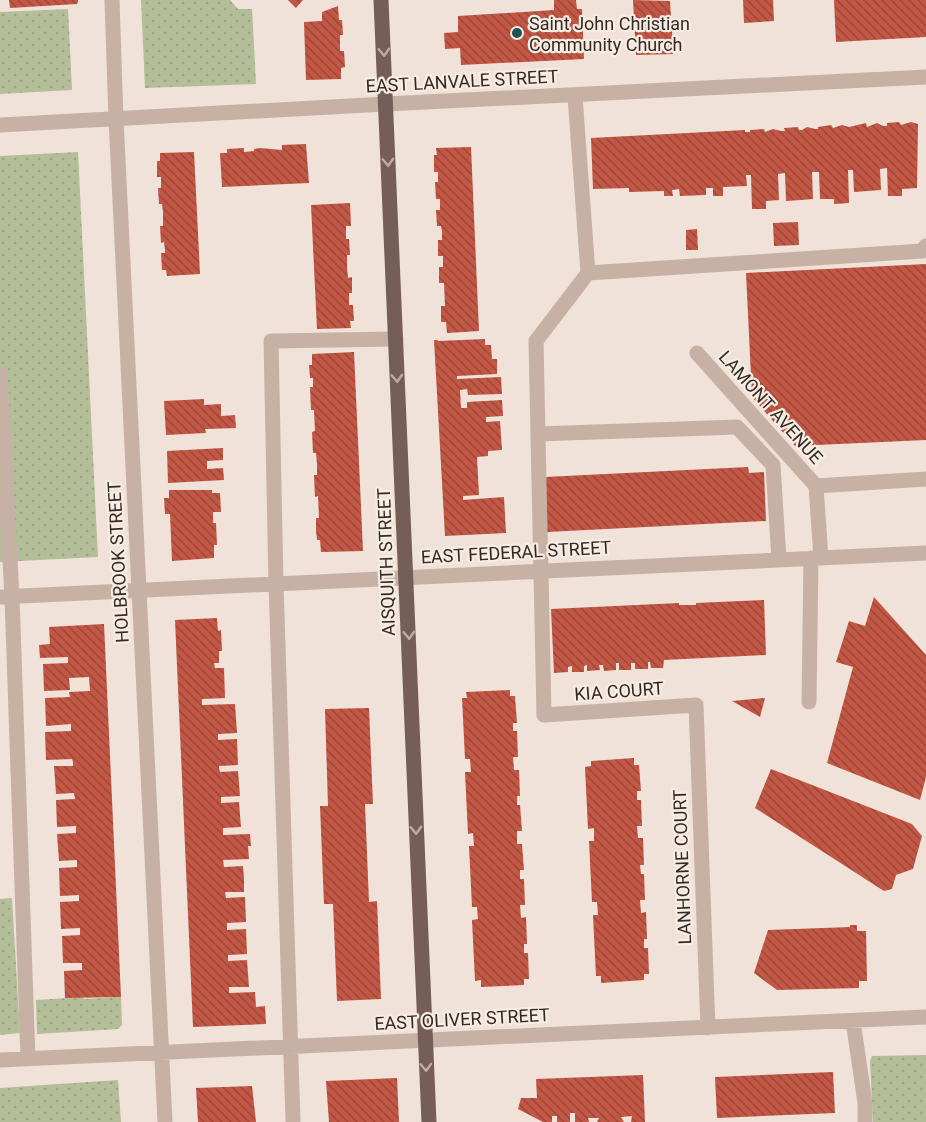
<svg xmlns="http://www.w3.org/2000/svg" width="926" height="1122" viewBox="0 0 926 1122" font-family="Roboto,sans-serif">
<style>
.grass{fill:url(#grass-dots)}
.building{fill:url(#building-back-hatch)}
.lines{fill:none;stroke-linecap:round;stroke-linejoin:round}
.minor{stroke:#c7b1a4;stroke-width:15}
.major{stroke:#745e57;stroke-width:15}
.oneway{stroke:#bdada4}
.poi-dot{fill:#1d5251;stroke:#f8ede3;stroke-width:2}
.labels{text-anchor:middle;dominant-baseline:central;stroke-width:4.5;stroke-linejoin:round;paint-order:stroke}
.poi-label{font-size:18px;fill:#332926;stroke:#f8ede3;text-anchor:start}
.street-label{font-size:18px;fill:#332926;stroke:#f8ede3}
</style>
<defs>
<pattern id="grass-dots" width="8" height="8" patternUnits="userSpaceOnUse" patternTransform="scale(1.5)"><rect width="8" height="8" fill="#b4be99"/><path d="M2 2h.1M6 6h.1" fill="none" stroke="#9ba384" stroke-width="1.8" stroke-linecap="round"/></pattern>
<pattern id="building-back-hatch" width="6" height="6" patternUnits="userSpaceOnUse" patternTransform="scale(1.5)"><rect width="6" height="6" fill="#c15744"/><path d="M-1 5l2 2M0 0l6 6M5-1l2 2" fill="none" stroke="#9d4839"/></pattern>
</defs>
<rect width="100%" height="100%" fill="#f0e2d8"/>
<path class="grass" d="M141 0H230L238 9H252L256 84 145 88Z
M68 9 72 90 0 94V12Z
M78 152 98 557 0 562V156Z
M12 898 20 1033 0 1035V899Z
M83 997 84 999 121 997 122 1025 118 1029 37 1034 36 1000Z
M926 1055V1122H873L870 1061 872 1056Z
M118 1080 121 1122H0V1088Z"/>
<path class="building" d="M9 0H78V2L77 4 10 8Z
M288 0H303L296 8Z
M554 0H576L577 9H582L584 59 461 65 460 48 445 49 444 33 458 32V16L554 10Z
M633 0 670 1 671 18H667V29H672L673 54 636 55Z
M743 0H773L774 21 744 23Z
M834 0H926V37L836 42Z
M338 6 339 20H342L343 35H340V51H344L345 67 341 68V79L306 80 304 22 322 21V12Z
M899 122 901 125 911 122 918 124 917 188 902 189V196H888L887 168 880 169 881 190 854 192 853 170H848L849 203 834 204V199H820L819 172H812L813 199 801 200 786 201 785 173 778 174 779 200 766 201V209H752L751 175H746L747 186 723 187V196H713V188H706V195L680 196 679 189 672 190 673 196H664V191L629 192V188L593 189 591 138 745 130V132H750V130L764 129 765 132 773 129 781 131H785L784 128 798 127 799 130H802L807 127 815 129H818V127L831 125 833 128 842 125 849 127 866 123 867 127 877 123 883 126H887V123Z
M306 144 309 183 222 187 220 153H227V149L244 148V152L254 151V149L260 148 282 150V145Z
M471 147 479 331 447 333 446 322H441V306H445L444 283H439V267H443V256H438V240H442V231L441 226H437L436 210H440V199H436L435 182H438V172H434V155H437L436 148Z
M194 152 200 274 167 276 166 270H162L161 253H165V250L164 242 161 243 160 226H163V212L162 204H159L158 188H161V177H157V161H160V153Z
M350 203 351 226H346V239H349L350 255H347V267L348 278 352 277V293H349V305H353L354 321H350L351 328 317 329 311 205Z
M798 222 799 245 774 246 773 223Z
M697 229 698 250H686V230Z
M926 264V440L795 446 752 397 746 273Z
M485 339V345H491L492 359H497V374L457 376V379L501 377 502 394 468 395 467 389 460 390 461 408H467V402L502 400 503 416 486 417V422L500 421 502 450 488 451V456L477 457 479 495 463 496V500L504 497 506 533 445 536 434 340H438V341Z
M354 352 363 551 321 552 320 540H317L316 531V518H319L318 496 315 497 314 475H317V464L316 453H313L312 432 315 431 314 410H311L310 387H313V378H310L309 365H312V354Z
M204 399V405L221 404V416L235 415 236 428 205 429 206 433 166 435 164 401Z
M223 448V460L207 461V469L223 468 224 480 168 483 167 451Z
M748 467 749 473 764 472 766 521 547 532 545 477Z
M169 490H212V493H220L221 512H213V523H216L217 545H214V558L172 561 170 514H165L164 498H169Z
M874 597 926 655V777L920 800 827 763 853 667 836 662 849 621 865 626Z
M764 600 766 655 664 660 663 668H651L650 662H648V669H635V663H631V670H619V663H616V670L604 671 603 665H599L600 670 587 671V665L584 666V672H572V666L568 667V672L554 673 551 609 679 603V605H696V603Z
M217 618 218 631 221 630 222 651H219V663H214L215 668H224L225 698 202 699V705L235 704 237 733 218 734V740L237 739 238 765 219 766V768L220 772 238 771 240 796 221 797V803L239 802 241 827 223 828V835L250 834 251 846H248L249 859 223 860 224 867 243 866 244 878V892H225L226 898 245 897 246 922 227 923V930L246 929 247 954 228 955V961L247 960 249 987H229V993L255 992 256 1007 265 1006 266 1024 193 1027 175 620Z
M104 624 121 997 65 998 64 971 82 970V963H63L62 936 80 935V928L61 929 60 902 79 901V895L60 896 59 868 77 867V860L59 861 57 834 76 833V826L57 827 56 800 75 799 74 793 56 794 54 766H73V762L72 759 46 760 45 732 71 731V724L46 726 45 698 70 697 69 692 90 691 89 677 69 678 70 690 44 691 43 664 68 663V657L40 658 39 645 50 644 49 627Z
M510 690V696H515L517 723H513V731H517L518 757H513L514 770H519L520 796H517V805H520L522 831H517V844H522L524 870H520V879H524L525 905H520L521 918 526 917 527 944H524V953H528L529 979H524V985L481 987V980L475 981 472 920 478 919 477 907H472L469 846H474L473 833 468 834 465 772H471L470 759H465L462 698H467L466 692Z
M765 698 760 717 732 701Z
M369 708 373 804H365L368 878 369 902 377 901 381 999 337 1001 333 904H324L320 806H328L325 709Z
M634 758V765H639L641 791H637V800H641L642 826H637L638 838H643L644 865H640L641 874H644L645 900H640L641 913 646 912 647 939H644V948H648L649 974H644V980L601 983V976H596L593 915H598L597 902H592L589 841H594V828L588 829 585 767 591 766V761Z
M771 769 912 824 922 836 913 869 896 875 892 889 884 891 755 808Z
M850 925H857V931H866L867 981H859V988L777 990 754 973 768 930 850 927Z
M833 1072 835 1113 717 1118 715 1077Z
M643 1075 645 1122H631L632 1116 621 1117 624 1122H597L599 1118H588L589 1122H575V1113H570V1122H557V1116H552V1122H543L518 1109 521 1098H537L536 1079Z
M397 1078 399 1122H329L326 1081Z
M252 1086 256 1122H198L196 1088Z"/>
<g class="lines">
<path class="minor" d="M112 0 116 119 165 1122
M575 96 588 273 536 341 544 715 696 705 708 1028
M0 125 386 104 926 77
M588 273 922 251 926 246
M697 353 816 486 821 558
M0 374 12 597 28 1059
M538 434 737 427 773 465 779 560
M816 486 926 479
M0 597 926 553
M809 702 811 558
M853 1021 865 1103V1122
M0 1060 926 1017
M293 1122 276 583 271 341 396 339"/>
<path class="major" d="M381 0 429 1122"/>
</g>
<defs><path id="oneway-chevron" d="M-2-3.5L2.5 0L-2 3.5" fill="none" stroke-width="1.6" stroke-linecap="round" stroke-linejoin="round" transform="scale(1.5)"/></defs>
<g class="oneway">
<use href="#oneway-chevron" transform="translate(384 52) rotate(88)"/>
<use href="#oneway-chevron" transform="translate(388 162) rotate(88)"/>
<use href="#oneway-chevron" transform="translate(397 378) rotate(87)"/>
<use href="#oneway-chevron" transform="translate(409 635) rotate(88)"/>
<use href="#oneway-chevron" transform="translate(416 830) rotate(88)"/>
<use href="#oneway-chevron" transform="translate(426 1067) rotate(87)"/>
</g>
<circle class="poi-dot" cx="517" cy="33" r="6"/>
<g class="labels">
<g class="poi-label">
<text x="529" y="23">Saint John Christian<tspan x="529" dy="21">Community Church</tspan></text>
</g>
<g class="street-label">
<text transform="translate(462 81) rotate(-3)">EAST LANVALE STREET</text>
<text transform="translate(771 407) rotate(48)">LAMONT AVENUE</text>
<text transform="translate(516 552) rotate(-3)">EAST FEDERAL STREET</text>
<text transform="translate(118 562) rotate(-93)">HOLBROOK STREET</text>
<text transform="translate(386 562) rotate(-92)">AISQUITH STREET</text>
<text transform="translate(619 691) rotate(-4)">KIA COURT</text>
<text transform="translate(682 867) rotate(-92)">LANHORNE COURT</text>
<text transform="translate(462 1019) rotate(-3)">EAST OLIVER STREET</text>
</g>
</g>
</svg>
